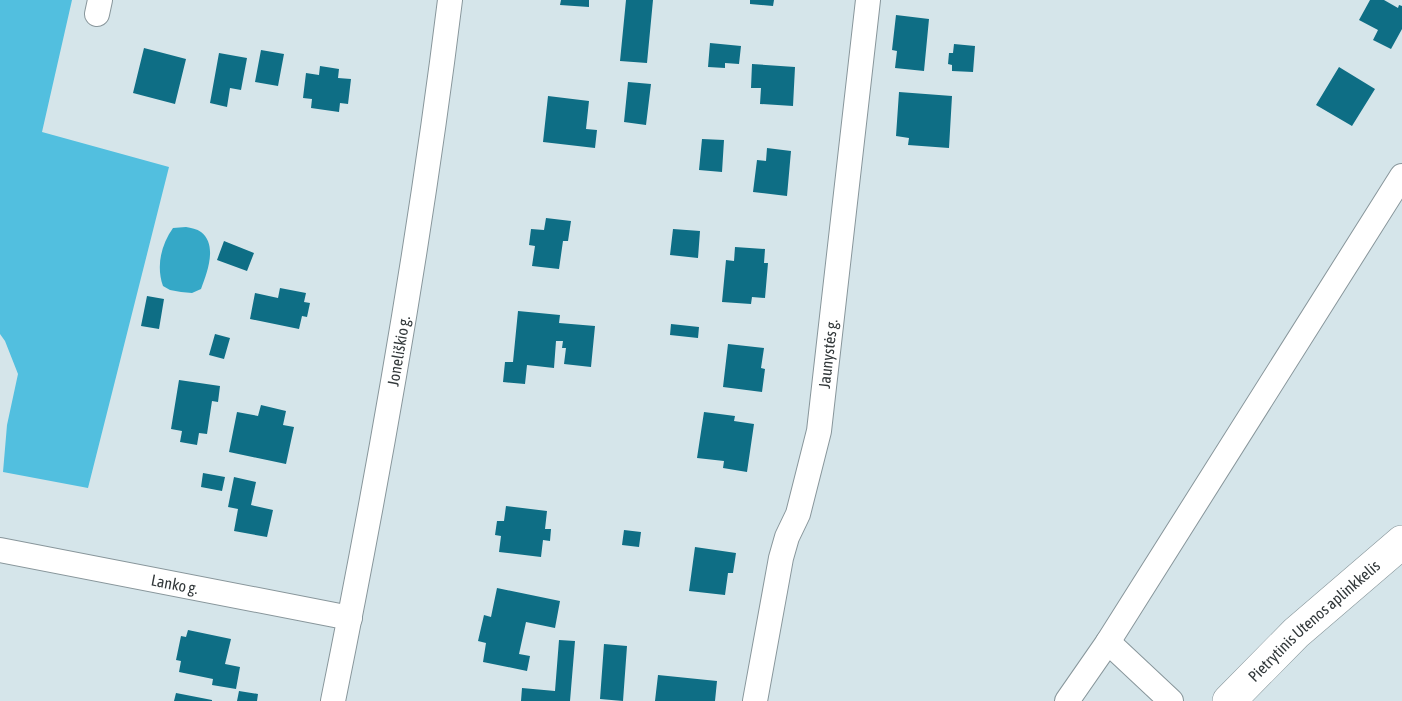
<svg xmlns="http://www.w3.org/2000/svg" width="1402" height="701" viewBox="0 0 1402 701" font-family="'Asap Condensed',sans-serif">
<style>
.forest{fill:#52bfdf}
.water{fill:#35a8c7}
.building{fill:#0e6e85}
.lines{fill:none;stroke-linecap:round;stroke-linejoin:round}
.minor-casing{stroke:#88969b;stroke-width:26}
.trunk-casing{stroke:#88969b;stroke-width:34}
.minor{stroke:#fff;stroke-width:24}
.trunk{stroke:#fff;stroke-width:33}
.labels{text-anchor:middle;dominant-baseline:central;stroke-width:6;stroke-linejoin:round;paint-order:stroke}
.street-label{font-size:16px;fill:#32383a;stroke:#e3f2f7}
</style>
<rect width="100%" height="100%" fill="#d5e5ea"/>
<path class="forest" d="M0 0H72L42 132 169 167 88 488 3 472 7 425 18 374 5 341 0 334Z"/>
<path class="water" d="M186 227C191 228 197 229 201 232 218 245 207 273 201 289L192 293 181 292 170 290 163 286C156 266 161 245 173 228Z"/>
<path class="building" d="M561 0H589V7L560 5Z
M626 0H653L647 63 620 61Z
M750 0H774L773 6 750 4Z
M1370 0H1384L1398 8 1399 5 1402 6V29L1391 49 1373 40 1378 30 1359 20Z
M896 15 929 19 924 71 895 68 897 51 892 50Z
M710 43 741 46 739 64 725 63V68L708 67Z
M954 44 975 46 973 72 952 71V65L948 64 949 53H953Z
M144 48 186 59 175 104 133 93Z
M261 50 284 54 278 86 255 82Z
M219 53 247 58 241 90 230 88 227 107 210 103Z
M752 64 795 67 793 106 760 104 761 88H751Z
M320 66 339 69 338 78 351 79 348 104 340 103 339 112 311 108 312 99 303 98 306 73 319 75Z
M1339 67 1375 89 1352 126 1316 105Z
M628 82 651 84 646 125 624 122Z
M899 92 952 96 949 148 908 145 909 138 896 136Z
M548 96 589 101 586 129 597 130 595 148 543 142Z
M702 139 724 140 722 172 699 170Z
M767 148 791 151 787 196 753 192 757 160 766 161Z
M546 218 571 221 568 241H563L559 269 532 266 535 246 529 245 531 229 544 230Z
M673 229 700 231 698 258 670 255Z
M224 241 254 253 247 271 217 260Z
M735 247 765 249 764 263H768L765 298 752 297 751 304 722 302 726 260 734 261Z
M280 288 306 293 304 302 310 303 307 317 302 316 299 329 250 319 255 293 278 298Z
M147 296 164 299 159 329 141 326Z
M518 311 560 315 559 323 595 326 591 367 564 364 566 348H562L563 341H556L554 368 527 365 525 384 503 382 505 362H513Z
M671 324 699 327 698 338 670 335Z
M215 334 230 338 224 359 209 355Z
M728 344 764 348 761 368 765 369 762 392 723 387Z
M179 380 220 386 218 402 212 401 207 434 199 433 197 445 180 442 182 431 171 429Z
M261 405 286 411 283 425 294 427 286 464 229 452 237 412 258 416Z
M704 412 735 416 734 421 754 424 747 472 723 468 724 461 697 458Z
M203 473 225 477 222 491 201 487Z
M234 477 256 482 251 505 273 510 267 537 234 531 238 509 228 507Z
M506 506 547 511 545 529H551L550 541 543 540 541 557 499 552 501 536 495 535 497 521H504Z
M624 530 641 532 639 547 622 545Z
M695 547 736 553 733 573H728L725 595 689 591Z
M497 588 560 601 555 628 526 622 519 654 530 656 527 671 483 662 486 643 478 641 484 615 491 617Z
M188 630 231 639 225 664 240 667 236 689 212 685 213 679 179 672 181 661 176 660 181 636 186 637Z
M559 640 575 641 570 701H521L522 688 555 691Z
M604 644 627 646 623 701 600 699Z
M658 675 717 681 715 701H655Z
M239 691 258 694 257 701H237Z
M176 693 212 700V701H174Z"/>
<g class="lines">
<g class="minor-casing">
<g id="minor">
<path d="M97 14 100 0"/>
<path id="s1" d="M0 550 350 618"/>
<path d="M1108 642 1171 701"/>
<path id="s2" d="M333 701C380 469 421 235 450 0"/>
<path id="s3" d="M755 701 781 558 787 537 798 514 819 431 868 0"/>
<path d="M1067 701 1108 642 1402 176"/>
</g>
</g>
<g class="trunk-casing">
<g id="trunk">
<path id="s4" d="M1229 701 1296 633 1402 542"/>
</g>
</g>
<use href="#minor" class="minor"/>
<use href="#trunk" class="trunk"/>
</g>
<g class="labels">
<g class="street-label">
<text stroke="none"><textPath href="#s2" startOffset="356">Joneliškio g.</textPath></text>
<text stroke="none"><textPath href="#s3" startOffset="356">Jaunystės g.</textPath></text>
<text stroke="none"><textPath href="#s1" startOffset="178">Lanko g.</textPath></text>
<text stroke="none"><textPath href="#s4" startOffset="117">Pietrytinis Utenos aplinkkelis</textPath></text>
</g>
</g>
</svg>
